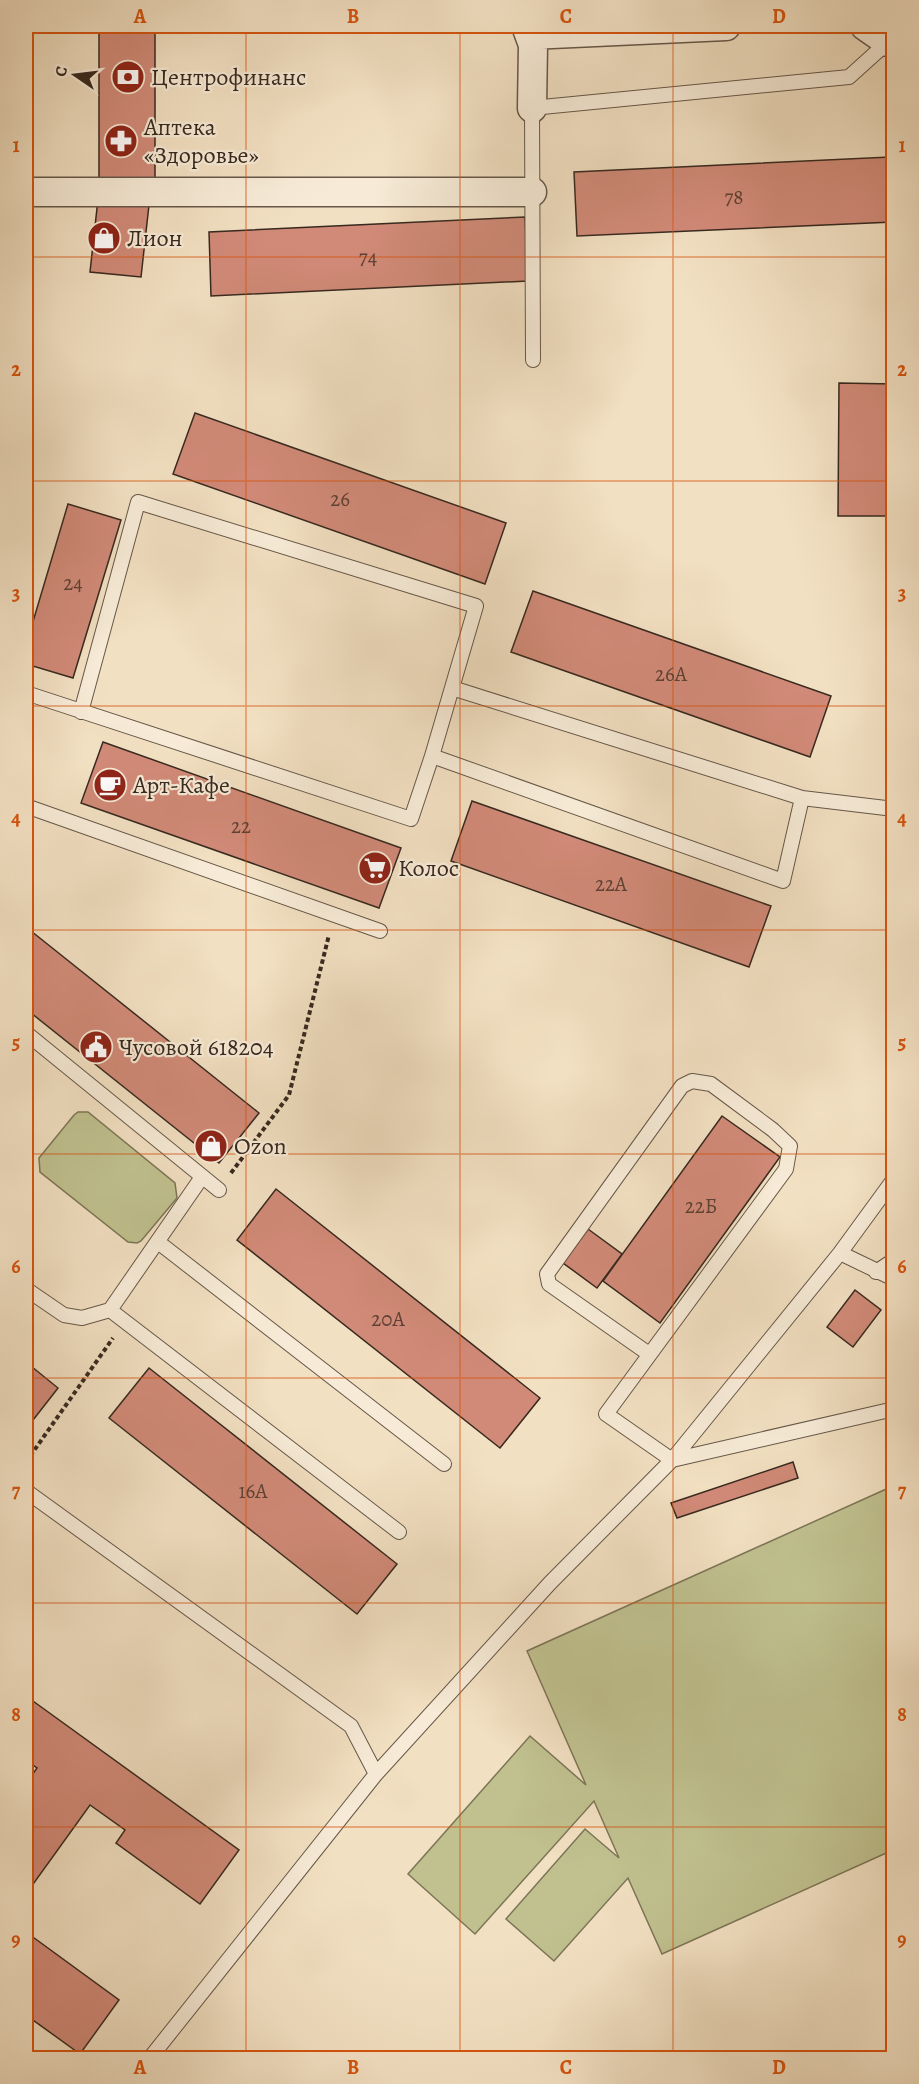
<svg xmlns="http://www.w3.org/2000/svg" width="919" height="2084" viewBox="0 0 919 2084" font-family="Alegreya,serif">
<style>
.green{fill:#c0c18f;stroke:#7c7557;stroke-width:1.5}
.building{fill:#d18a78;stroke:#37291f;stroke-width:1.5}
.lines{fill:none;stroke-linecap:round;stroke-linejoin:round}
.lane-casing{stroke:#665748;stroke-width:16}
.street-casing{stroke:#665748;stroke-width:31}
.path{stroke:#37291f;stroke-width:4;stroke-dasharray:4.5 3;stroke-linecap:butt}
.lane{stroke:#f7ebd7;stroke-width:14}
.street{stroke:#f7ebd7;stroke-width:28}
.grid{fill:none;stroke:#d6540e;stroke-width:1.5;stroke-opacity:0.55}
.labels{text-anchor:middle;dominant-baseline:central;stroke-width:4.5;stroke-linejoin:round;paint-order:stroke}
.number-label{font-size:21px;fill:#5e4135}
.poi-label{font-size:24px;fill:#37291f;stroke:#f7ebd7;text-anchor:start}
.neatline{fill:none;stroke:#d6540e;stroke-width:2}
.grid-label{font-size:20px;text-anchor:middle;font-weight:bold;fill:#d6540e}
</style>
<rect width="100%" height="100%" fill="#f2e0c2"/>
<filter id="stains"><feTurbulence type="fractalNoise" baseFrequency=".00333" numOctaves="4"/><feColorMatrix values="0 0 0 0 .2 0 0 0 0 .09 0 0 0 0 .02 0 0 0 .5 -.17"/></filter>
<radialGradient id="worn" r=".72"><stop offset=".6" stop-color="#630" stop-opacity="0"/><stop offset="1" stop-color="#630" stop-opacity=".3"/></radialGradient>
<path class="green" d="M78 1112H88L175 1183 177 1198 141 1241 137 1243 128 1242 40 1172 39 1158 74 1115Z
M893 1486V1850L662 1954 628 1878 554 1961 506 1919 585 1829 619 1858 594 1801 475 1934 408 1874 530 1736 586 1785 527 1651Z"/>
<path class="building" d="M99 26H155V180H99Z
M890 157 893 222 577 236 574 172Z
M98 199 149 205 141 277 90 272Z
M525 217 528 281 211 296 209 232Z
M839 383 894 384V516H838Z
M195 413 506 523 485 584 173 474Z
M68 504 121 520 73 678 26 664V645Z
M533 591 831 696 810 757 511 652Z
M103 742 401 848 379 908 81 803Z
M472 801 771 906 749 967 451 861Z
M26 927 259 1113 219 1163 26 1009Z
M722 1116 780 1157 660 1323 603 1281Z
M276 1189 540 1398 500 1448 237 1240Z
M588 1229 622 1254 597 1288 563 1263Z
M855 1290 881 1310 853 1347 827 1327Z
M26 1362 58 1388 26 1429Z
M149 1368 397 1564 357 1614 109 1418Z
M793 1462 798 1478 677 1518 671 1503Z
M26 1696 239 1850 200 1904 116 1843 125 1830 90 1805 26 1894V1784L37 1768 26 1760Z
M26 1932 119 2000 80 2054 26 2015Z"/>
<g class="lines">
<g class="lane-casing">
<path id="lane" d="M533 360 532 108 849 77 890 40
M452 688 802 798 894 809
M26 693 411 819 432 756 783 881 802 798
M81 712 138 502 476 606 432 756
M26 806 380 931
M26 1033 219 1190
M158 1242 444 1464
M840 1253 894 1279
M876 1272 894 1260
M26 1289 64 1315 82 1318 110 1310 202 1177
M110 1310 399 1532
M649 1354 549 1284 547 1274 682 1086 692 1081 711 1084 773 1130 790 1146 786 1169 606 1414 672 1460 894 1409
M26 1491 351 1726 376 1774
M150 2058 376 1774 550 1583 672 1460 840 1253 894 1179"/>
</g>
<g class="street-casing">
<path id="street" d="M526 26 533 45 532 108
M865 26 888 42
M530 35 726 26
M26 192H532"/>
</g>
<path class="path" d="M231 1173 289 1095 329 935
M26 1462 113 1338"/>
<use href="#lane" class="lane"/>
<use href="#street" class="street"/>
</g>
<path class="grid" d="M246 26V2058M460 26V2058M673 26V2058M26 257H894M26 481H894M26 706H894M26 930H894M26 1154H894M26 1378H894M26 1603H894M26 1827H894"/>
<defs>
<g id="bank-disc" transform="scale(1.725)"><circle r="9.5" fill="#8f2418" stroke="#f7ebd7"/><path d="M-6-4H6V4H-6ZM0-2.3a2.3 2.3 0 1 0 0 4.6a2.3 2.3 0 1 0 0-4.6Z" fill="#fff"/></g>
<g id="pharmacy-disc" transform="scale(1.725)"><circle r="9.5" fill="#8f2418" stroke="#f7ebd7"/><path d="M-2-6h4v4h4v4h-4v4h-4v-4h-4v-4h4Z" fill="#fff"/></g>
<g id="shop-disc" transform="scale(1.725)"><circle r="9.5" fill="#8f2418" stroke="#f7ebd7"/><path d="M-5-2.5h2.3a2.7 3.5 0 0 1 5.4 0H5L5.5 6h-11ZM-1.5-2.5h3a1.5 2.3 0 0 0-3 0Z" fill="#fff"/></g>
<g id="cafe-disc" transform="scale(1.725)"><circle r="9.5" fill="#8f2418" stroke="#f7ebd7"/><path d="M-5.5-4.5H6V0H3Q3 3.5 0 3.5H-2.5Q-5.5 3.5-5.5 0ZM3-3.2v2h1.7v-2ZM-6 4.5H4V6H-6Z" fill="#fff"/></g>
<g id="supermarket-disc" transform="scale(1.725)"><circle r="9.5" fill="#8f2418" stroke="#f7ebd7"/><path d="M-6-5.5h2.5l.6 2H6L4.5 2H-2.5L-4.4-4H-6ZM-1.5 3.2a1.3 1.3 0 1 0 .1 0ZM3 3.2a1.3 1.3 0 1 0 .1 0Z" fill="#fff"/></g>
<g id="civic-disc" transform="scale(1.725)"><circle r="9.5" fill="#8f2418" stroke="#f7ebd7"/><path d="M-.6-6.5H3V-4.5H.6V-3L4-1V1h2V6H-6V1h2V-1L-.6-3ZM-1.2 2.5V6h2.4V2.5Z" fill="#fff"/></g>
</defs>
<g fill-rule="evenodd">
<use href="#bank-disc" x="128" y="77"/>
<use href="#pharmacy-disc" x="121" y="141"/>
<use href="#shop-disc" x="104" y="238"/>
<use href="#cafe-disc" x="110" y="785"/>
<use href="#supermarket-disc" x="375" y="868"/>
<use href="#civic-disc" x="96" y="1047"/>
<use href="#shop-disc" x="211" y="1146"/>
</g>
<g class="labels">
<g class="number-label">
<text x="734" y="197">78</text>
<text x="368" y="257">74</text>
<text x="340" y="499">26</text>
<text x="73" y="583">24</text>
<text x="671" y="674">26А</text>
<text x="241" y="826">22</text>
<text x="611" y="884">22А</text>
<text x="701" y="1206">22Б</text>
<text x="388" y="1319">20А</text>
<text x="253" y="1491">16А</text>
</g>
<g class="poi-label">
<text x="151" y="77">Центрофинанс</text>
<text x="144" y="127">Аптека<tspan x="144" dy="28">«Здоровье»</tspan></text>
<text x="127" y="238">Лион</text>
<text x="133" y="785">Арт-Кафе</text>
<text x="398" y="868">Колос</text>
<text x="119" y="1047">Чусовой 618204</text>
<text x="234" y="1146">Ozon</text>
</g>
</g>
<rect width="919" height="2084" fill="none" stroke="#f2e0c2" stroke-width="66"/>
<g transform="translate(75 75) rotate(284)" stroke="#f7ebd7" stroke-width="4.5" paint-order="stroke">
<path d="M0-4.5L10 22L0 15L-10 22Z" fill="#37291f"/>
<text y="-9" font-size="16" font-weight="bold" text-anchor="middle" fill="#37291f">С</text>
</g>
<rect x="33" y="33" width="853" height="2018" class="neatline"/>
<g class="grid-label">
<text x="140" y="23">A</text>
<text x="353" y="23">B</text>
<text x="566" y="23">C</text>
<text x="779" y="23">D</text>
<text x="16" y="152">1</text>
<text x="902" y="152">1</text>
<text x="16" y="376">2</text>
<text x="902" y="376">2</text>
<text x="16" y="600">3</text>
<text x="902" y="600">3</text>
<text x="16" y="825">4</text>
<text x="902" y="825">4</text>
<text x="16" y="1049">5</text>
<text x="902" y="1049">5</text>
<text x="16" y="1273">6</text>
<text x="902" y="1273">6</text>
<text x="16" y="1497">7</text>
<text x="902" y="1497">7</text>
<text x="16" y="1721">8</text>
<text x="902" y="1721">8</text>
<text x="16" y="1946">9</text>
<text x="902" y="1946">9</text>
<text x="140" y="2074">A</text>
<text x="353" y="2074">B</text>
<text x="566" y="2074">C</text>
<text x="779" y="2074">D</text>
</g>
<rect width="100%" height="100%" filter="url(#stains)"/>
<rect width="100%" height="100%" fill="url(#worn)"/>
</svg>
